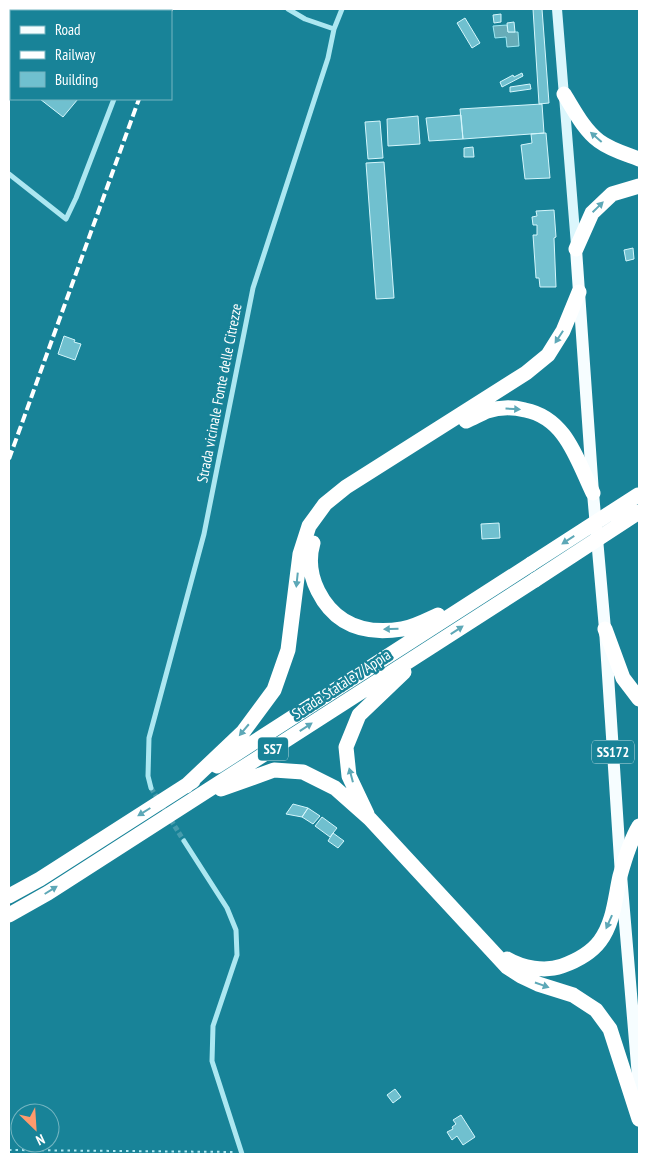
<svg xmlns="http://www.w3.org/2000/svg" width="648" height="1163" viewBox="0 0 648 1163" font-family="'PT Sans Narrow',sans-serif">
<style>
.water{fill:#67acb8;stroke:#9fe8f3}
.building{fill:#70c0cf;stroke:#d4f6fc}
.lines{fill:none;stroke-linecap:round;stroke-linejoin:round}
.street-tunnel{stroke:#469cad;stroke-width:5;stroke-dasharray:5 2.5;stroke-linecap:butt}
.path{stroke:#ace7f1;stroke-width:2;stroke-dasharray:2.5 4;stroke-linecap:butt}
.street{stroke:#ace7f1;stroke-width:5}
.secondary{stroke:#dbf6fc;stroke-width:10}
.primary{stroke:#f6fdff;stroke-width:12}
.highway{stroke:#fff;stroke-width:15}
.rail{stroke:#fff;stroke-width:4;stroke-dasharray:9 4;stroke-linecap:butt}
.highway-bridge{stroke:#fff;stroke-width:15}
.oneway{fill:#5da8b7}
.labels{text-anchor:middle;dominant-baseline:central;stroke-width:5;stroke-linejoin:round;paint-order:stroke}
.shield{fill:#188398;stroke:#badae0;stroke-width:1}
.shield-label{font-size:14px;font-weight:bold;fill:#fff}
.street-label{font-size:15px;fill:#fff;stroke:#188398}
</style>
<rect width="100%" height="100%" fill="#188398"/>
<path class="water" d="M507 25 508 32H518L519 46 507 47 506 37 495 38 493 26Z"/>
<path class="building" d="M533 9H542L549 103 539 104Z
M501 14V22L494 23 493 15Z
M465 18 480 43 472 48 457 23Z
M514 22 515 32H508L507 23Z
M522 73 523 76 502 87 500 82 513 75 514 77Z
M530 84 531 89 510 92V87Z
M40 99H78L63 117Z
M542 104 544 133 463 139 460 109Z
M461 115 463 139 429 141 426 118Z
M418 116 420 144 388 146 387 119Z
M380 121 383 158 368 159 365 122Z
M546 133 550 178 525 179 521 145 532 143 531 134Z
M473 147 474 157H464V148Z
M384 162 394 298 376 299 366 163Z
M554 210 556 237 554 238 556 287H540L539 278H536L533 235H537V225H533L532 217 537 216 536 211Z
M633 248 634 259 626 261 624 250Z
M64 336 75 340 74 342 81 344 75 360 58 354Z
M499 523 500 538 482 539 481 524Z
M293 804 308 808 302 817 286 814Z
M308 808 320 816 313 824 302 817Z
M322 817 337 828 330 837 315 826Z
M333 833 344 841 338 848 328 841Z
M395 1089 401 1097 393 1103 387 1095Z
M461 1115 475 1137 463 1145 457 1136 452 1140 447 1132 453 1129 452 1127 456 1124 453 1120Z"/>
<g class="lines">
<path class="street-tunnel" d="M151 788 184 841"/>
<path class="path" d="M9 1150 234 1152"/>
<path class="street" d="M288 9 305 19 334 29
M39 11 43 9
M9 79 11 73
M9 174 66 219 76 198 114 99
M151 788 148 776 149 738 204 534 253 288 328 58 334 29 342 9
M184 841 227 908 236 930 237 955 213 1026 212 1061 242 1154"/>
<path class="secondary" d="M557 9 576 245"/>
<path class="primary" d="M576 249 593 493 605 629 621 875 639 1089"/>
<path class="highway" d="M564 94C574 110 584 130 599 141 611 150 626 154 639 159
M576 249 592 213 612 194 639 186
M466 421C473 418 480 414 487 411 500 407 513 407 525 410 566 418 577 460 593 493
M313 543C308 560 310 575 318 591 335 625 365 635 402 629 414 627 427 620 438 615
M605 629 623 678 639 699
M217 766 531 564
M186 786 243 732 274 690 288 650 300 554 309 526 325 504 346 487 526 373 548 355 563 331 579 292
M221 789 274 770 303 772 335 788 370 819 507 967 521 976 538 984 573 995 596 1010 610 1029 639 1119
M367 814 349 776 346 747 359 715 404 672
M9 896 40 879 193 781
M9 915 48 893 535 580
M507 959C522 968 545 972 562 966 576 961 591 953 600 941 614 922 615 898 620 876 625 858 630 841 639 826"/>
<path class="rail" d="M170 11 171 9
M9 459 139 99"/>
<path class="highway-bridge" d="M531 564 638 495
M535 580 639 512"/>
</g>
<defs><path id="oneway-solid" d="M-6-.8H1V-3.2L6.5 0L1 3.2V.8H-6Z" transform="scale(1.25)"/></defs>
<g class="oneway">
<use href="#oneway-solid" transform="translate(596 137) rotate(-139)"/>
<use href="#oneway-solid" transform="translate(598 207) rotate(-44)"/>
<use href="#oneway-solid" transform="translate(559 337) rotate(123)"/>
<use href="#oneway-solid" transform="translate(513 409) rotate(3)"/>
<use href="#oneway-solid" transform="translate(568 540) rotate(147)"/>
<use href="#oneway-solid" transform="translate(297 580) rotate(96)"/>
<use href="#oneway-solid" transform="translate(391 629) rotate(178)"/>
<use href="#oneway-solid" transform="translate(457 630) rotate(-33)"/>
<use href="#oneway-solid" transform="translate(306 727) rotate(-33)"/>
<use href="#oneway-solid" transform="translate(244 730) rotate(130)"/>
<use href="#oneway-solid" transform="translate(351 775) rotate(-105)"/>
<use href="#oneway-solid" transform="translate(144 812) rotate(148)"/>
<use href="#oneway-solid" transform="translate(51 890) rotate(-32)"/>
<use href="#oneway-solid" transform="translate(609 922) rotate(114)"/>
<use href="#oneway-solid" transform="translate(542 985) rotate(19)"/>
</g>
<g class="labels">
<g class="shield">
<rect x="258" y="737.5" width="30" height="23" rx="4"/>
<rect x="592" y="740.5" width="42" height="23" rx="4"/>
</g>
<g class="shield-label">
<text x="273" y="749">SS7</text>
<text x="613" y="752">SS172</text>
</g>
<g class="street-label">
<text transform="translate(219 393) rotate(-79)">Strada vicinale Fonte delle Citrezze</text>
<text transform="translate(341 684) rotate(-33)">Strada Statale 7 Appia</text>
</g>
</g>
<rect width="648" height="1163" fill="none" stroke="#ffffff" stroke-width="20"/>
<rect x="10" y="10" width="162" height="90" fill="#188398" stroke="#74b5c1"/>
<rect x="20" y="26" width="25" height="8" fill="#f6fdff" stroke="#74b5c1"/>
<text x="55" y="35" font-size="15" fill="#ffffff">Road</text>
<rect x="20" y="51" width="25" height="8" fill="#ffffff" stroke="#74b5c1"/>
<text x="55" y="60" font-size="15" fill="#ffffff">Railway</text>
<rect x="20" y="72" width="25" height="15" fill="#70c0cf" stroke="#74b5c1"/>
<text x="55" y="85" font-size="15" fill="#ffffff">Building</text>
<g transform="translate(35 1128) rotate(155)"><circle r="24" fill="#188398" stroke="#74b5c1"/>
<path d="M0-4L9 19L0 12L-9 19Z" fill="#ff9a6c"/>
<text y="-8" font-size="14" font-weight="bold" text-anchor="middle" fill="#ffffff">N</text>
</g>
</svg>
